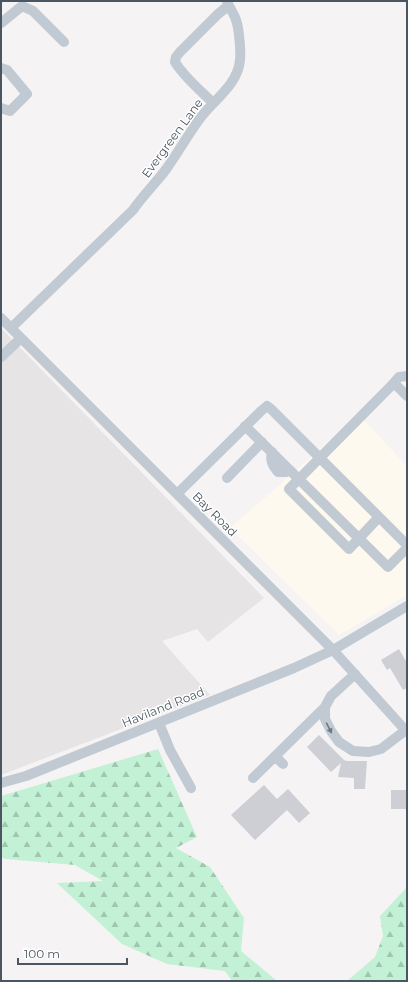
<svg xmlns="http://www.w3.org/2000/svg" width="408" height="982" viewBox="0 0 408 982" font-family="Montserrat,sans-serif">
<style>
.commercial{fill:#fdf9ef}
.education{fill:#e6e4e5}
.forest{fill:url(#forest-firs)}
.building{fill:#cdcfd5}
.lines{fill:none;stroke-linecap:round;stroke-linejoin:round}
.minor{stroke:#c1cad2;stroke-width:10}
.oneway{fill:#6e7983}
.labels{text-anchor:middle;dominant-baseline:central;stroke-width:3;stroke-linejoin:round;paint-order:stroke}
.street-label{font-size:12px;fill:#4a5661;stroke:#fff}
</style>
<defs>
<pattern id="forest-firs" width="22" height="20" patternUnits="userSpaceOnUse"><rect width="22" height="20" fill="#c3f1d5"/><path d="M5 1l3.5 6h-7zM16 11l3.5 6h-7z" fill="#a0c6b0"/></pattern>
</defs>
<rect width="100%" height="100%" fill="#f5f3f3"/>
<path class="commercial" d="M359 415 407 466V595L339 635 230 528Z"/>
<path class="education" d="M1 328 264 598 208 642 197 629 162 641 210 695 1 775Z"/>
<path class="forest" d="M158 749 197 837 176 848 210 867 244 918 241 951 277 981H232L225 971 167 964 122 944 57 883 103 881 75 865 6 859 1 857V796Z
M407 887V981H347L375 957 383 936 380 916Z"/>
<path class="building" d="M399 649 407 663V688L403 690 390 668 387 670 381 660Z
M319 735 344 760 347 761H367L365 789H354V778L338 777 341 763 331 772 307 747Z
M264 785 277 799 288 789 310 813 299 823 287 810 255 840 231 815Z
M391 790H407V809H391Z"/>
<g class="lines">
<path class="minor" d="M1 23 22 6 33 11 64 42
M1 68 7 70 27 94 10 111 1 108
M213 103C201 91 184 77 175 62L176 57 180 52 218 14 228 6
M1 318 333 650 407 732
M11 328 133 210C143 195 157 182 167 168 179 151 189 133 201 117 215 99 238 84 240 60 241 51 239 28 236 20 234 13 229 8 227 1
M1 357 21 338
M394 383 407 396
M245 426 388 567 407 548
M272 452C270 461 272 465 278 472H286L290 470
M227 478 262 442
M177 494 261 411 267 406 271 409 407 545
M379 517 349 549 289 489 392 385 399 377 407 376
M355 674 331 696 325 707V719L331 731 339 742 353 751 369 752 381 749 406 730
M159 723 170 750 191 788
M275 756 283 764
M253 778 325 707
M1 783 26 776 294 668 333 650 407 606"/>
</g>
<defs><path id="oneway-solid" d="M-6-.8H1V-3.2L6.5 0L1 3.2V.8H-6Z"/></defs>
<use class="oneway" href="#oneway-solid" transform="translate(329 728) rotate(63)"/>
<g class="labels">
<g class="street-label">
<text transform="translate(172 138) rotate(-54)">Evergreen Lane</text>
<text transform="translate(215 514) rotate(45)">Bay Road</text>
<text transform="translate(163 707) rotate(-22)">Haviland Road</text>
</g>
</g>
<rect width="408" height="982" fill="none" stroke="#4a5661" stroke-width="4"/>
<path d="M18 958v6h109v-6" fill="none" stroke="#4a5661" stroke-width="2"/>
<text x="24" y="958" font-size="12" fill="#4a5661" stroke="#ffffff" stroke-width="3" paint-order="stroke">100 m</text>
</svg>
